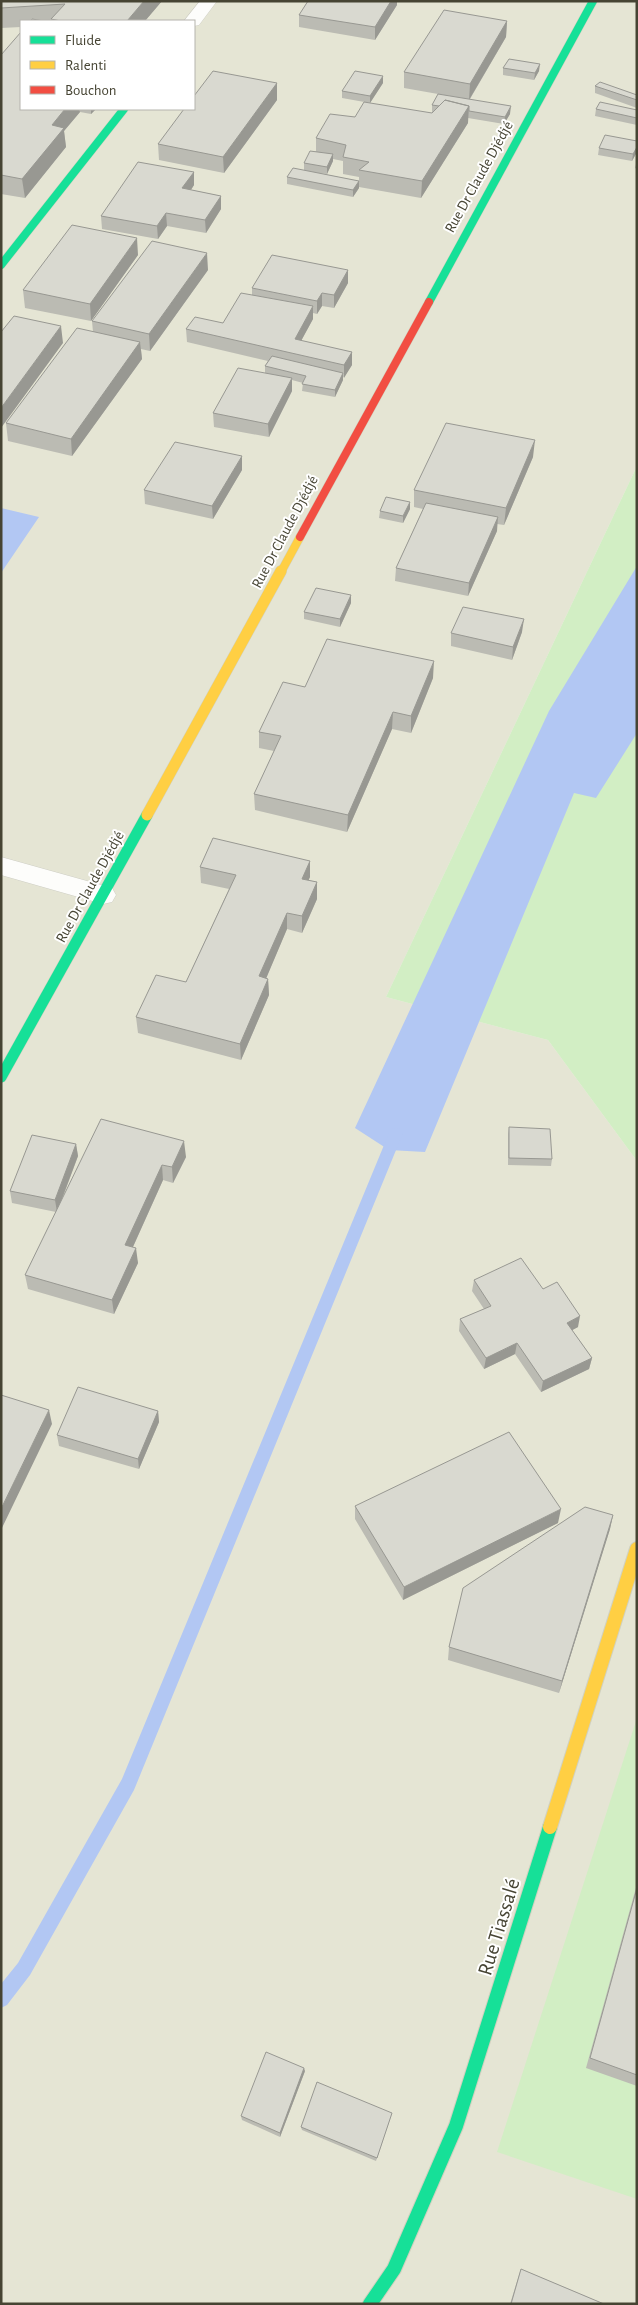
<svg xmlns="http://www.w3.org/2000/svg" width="638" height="2305" viewBox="0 0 638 2305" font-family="'Alegreya Sans',sans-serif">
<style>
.residential{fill:#e5e5d4;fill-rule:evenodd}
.green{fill:#d2eec4}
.water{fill:#b2c7f3}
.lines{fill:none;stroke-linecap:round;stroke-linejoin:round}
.stream{fill:#b2c7f3;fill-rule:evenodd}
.street-casing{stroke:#cecec5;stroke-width:1}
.fast-far2-casing{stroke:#d1d1bf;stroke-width:9}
.fast-far1-casing{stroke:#d1d1bf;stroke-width:12}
.fast-casing{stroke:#d1d1bf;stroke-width:16}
.slow-far2-casing{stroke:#d1d1bf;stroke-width:9}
.slow-far1-casing{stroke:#d1d1bf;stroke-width:12}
.slow-casing{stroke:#d1d1bf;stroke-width:16}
.jam-casing{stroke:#d1d1bf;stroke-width:9}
.street{fill:#fdfdfb;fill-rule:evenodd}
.fast-far2{stroke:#16e098;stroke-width:8}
.fast-far1{stroke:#16e098;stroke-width:11}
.fast{stroke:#16e098;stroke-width:14}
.slow-far2{stroke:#ffcf43;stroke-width:8}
.slow-far1{stroke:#ffcf43;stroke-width:11}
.slow{stroke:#ffcf43;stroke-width:14}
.jam{stroke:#f24e42;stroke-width:8}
.wall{fill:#bbbbb3}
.shaded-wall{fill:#989892}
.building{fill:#d9d9d0;stroke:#989892}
.labels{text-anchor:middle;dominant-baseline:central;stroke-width:4;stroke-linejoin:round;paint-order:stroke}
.far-street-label{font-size:15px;fill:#464433;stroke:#fff}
.near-street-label{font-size:21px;fill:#464433;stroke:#fff}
</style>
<rect width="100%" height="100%" fill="#f0f0e7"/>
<path class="residential" d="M1 1H637V466L386 997 548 1040 637 1161V2304H1ZM21 21H194V109H21Z"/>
<path class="green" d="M637 466V1161L548 1040 386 997Z
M637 1718V2199L497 2152Z"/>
<path class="water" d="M1 508 39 517 1 573Z
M637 566V733L596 798 574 793 425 1152 389 1150 355 1128 549 711Z"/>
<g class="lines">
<path class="stream" d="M396 1128 401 1129 403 1133 134 1790 30 1975 7 2005 1 2008V1984L18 1963 122 1779 389 1133 391 1129Z"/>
<g class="street-casing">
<path id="street" d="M200 1H217L199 25 194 26V21H184Z
M1 857 112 888 116 895 112 902 103 904 1 875Z"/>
</g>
<g class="fast-far2-casing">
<path id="fast-far2" d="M1 265 124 109
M429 302 593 1"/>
</g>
<g class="fast-far1-casing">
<path id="fast-far1" d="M1 1077 147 815"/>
</g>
<g class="fast-casing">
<path id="fast" d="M370 2304 394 2269 456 2126 550 1827"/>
</g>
<g class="slow-far2-casing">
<path id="slow-far2" d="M281 572 300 537"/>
</g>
<g class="slow-far1-casing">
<path id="slow-far1" d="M147 815 281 571"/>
</g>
<g class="slow-casing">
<path id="slow" d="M550 1827 637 1549"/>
</g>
<g class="jam-casing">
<path id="jam" d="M300 537 429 302"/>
</g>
<use href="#street" class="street"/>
<use href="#fast-far2" class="fast-far2"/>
<use href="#fast-far1" class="fast-far1"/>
<use href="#fast" class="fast"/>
<use href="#slow-far2" class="slow-far2"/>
<use href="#slow-far1" class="slow-far1"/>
<use href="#slow" class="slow"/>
<use href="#jam" class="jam"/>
</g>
<path class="wall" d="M1 1H162L145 21H21V27L1 28Z
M308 1H397V5L375 40 299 27V15Z
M507 21 506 37 470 99 510 114 504 124 468 118V123L421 198 359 187V177L343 174V161L333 159V161L327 174 318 173 359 181V188L353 197 287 184V177L304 170V163L316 151V138L355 117 432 113V105L438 94 404 88V72Z
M1 55 21 109H96L91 114 80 112 64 131 66 147 25 198 1 194Z
M503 68 539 71 534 80 503 75Z
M277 83V100L224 173 159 160 158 144Z
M383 83 370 103 342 98V91Z
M595 86 637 95V108L595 93Z
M596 109 637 110V125L595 116Z
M637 141V152L632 161 598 155 599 148Z
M637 160V169L635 168Z
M194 172V185L191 190 221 196V209L206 233 167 226 158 239 102 229 101 216Z
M138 255 91 321 25 308 23 290Z
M208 270 150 351 141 349 142 359 72 456 8 441 6 423 93 332 92 321Z
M348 270V283L334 308 322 306 317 314 313 313V319L301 341 352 352V365L343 378V380L335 397 302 391 303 383 292 380V391L269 437 214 427 213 413 265 373V366L268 361 187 342 186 329 223 323 252 295V288Z
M533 457 504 525 497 524V531L468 596 395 581 396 568 423 509 414 507V490Z
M242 470 213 519 145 504 144 490Z
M410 502V509L403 523 379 518 380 511Z
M351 595V603L340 627 304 619V612Z
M522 632 512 660 451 646V633Z
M433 678 411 733 392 729 347 832 255 810 254 794 274 751 259 748V732L305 687Z
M310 861V877L308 880 317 882V899L302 933 287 929 266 978 268 979 269 995 241 1060 138 1033 136 1017 186 982 229 889 201 883 200 867Z
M101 1119 186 1157 173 1183 163 1180 133 1247 138 1263 114 1314 28 1289 25 1275 56 1212 12 1203 10 1191 76 1144 78 1156 60 1205Z
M509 1127 552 1159 551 1166 508 1165V1134Z
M474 1280 543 1289 578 1327 572 1330 592 1358 589 1369 541 1392 515 1354 484 1369 459 1331 460 1319 484 1309 472 1291Z
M158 1411 159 1422 139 1469 59 1446 57 1435Z
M355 1506 558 1523 403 1600 355 1519Z
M613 1515 610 1529 559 1693 448 1660 449 1647Z
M637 1884V2086L586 2068Z
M305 2071 280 2137 242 2120 241 2116Z
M391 2116 376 2161 302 2130 301 2127Z
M521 2269 604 2304H510L519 2275Z"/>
<path class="shaded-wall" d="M144 1H162L145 21H127Z
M391 1H397V5L375 40V27Z
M507 21 506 37 469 100 470 84Z
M540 64 539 71 534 80 535 73Z
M383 76V83L370 103V96Z
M277 83V100L224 173 223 157Z
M469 106 468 123 421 198 422 181Z
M511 106 510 114 504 124 505 117Z
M65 109H79L80 112 64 131 66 147 25 198 22 179 52 125Z
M91 109H96L91 114Z
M637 147V152L632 161 633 154Z
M333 154V161L327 174V167Z
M194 172V185L183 202 182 188Z
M359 181V188L353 197V190Z
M221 196V209L206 233 205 220Z
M166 213 167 226 158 239 157 226Z
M137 238 138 255 91 321 90 304Z
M207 253 208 270 150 351 149 334Z
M348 270V283L334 308V295Z
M322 293V306L317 314V301Z
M313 306V319L295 352V339Z
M61 326 63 343 1 428V408Z
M140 342 142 359 72 456 71 439Z
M352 352V365L344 378V365Z
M343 373V380L335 397V390Z
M292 378V391L269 437 268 424Z
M535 440 533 457 504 525 506 508Z
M242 456V470L213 519 212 506Z
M410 502V509L403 523V516Z
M498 517 497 531 468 596 469 583Z
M351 595V603L340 627V619Z
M524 619 522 632 512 660 513 647Z
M434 661 433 678 411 733V716Z
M393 712 392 729 347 832 348 815Z
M310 861V877L302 895V879Z
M317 882V899L302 933V916Z
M287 913V929L260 993 259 976Z
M268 979 269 995 241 1060 240 1044Z
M184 1141 186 1157 173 1183 172 1167Z
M76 1144 78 1156 57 1212 55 1200Z
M162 1165 163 1180 127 1260 125 1245Z
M136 1248 138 1263 114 1314 112 1300Z
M580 1316 578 1327 565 1334 567 1323Z
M517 1343 515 1354 484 1369 486 1358Z
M592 1358 589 1369 541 1392 543 1381Z
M49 1410 52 1424 1 1530V1509Z
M158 1411 159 1422 139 1469 138 1459Z
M561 1509 558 1523 403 1600 404 1587Z
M613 1515 610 1529 559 1693 562 1681Z
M304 2068 305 2071 280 2137V2133Z"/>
<path class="building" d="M1 1H144L127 21H61L51 19 65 4 1 8Z
M308 1H391L375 27 299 15Z
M444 10 507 21 470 84 404 72Z
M32 19 44 21H31Z
M21 32V109H65L52 125 64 128 22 179 1 175V55Z
M509 59 540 64 535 73 503 68Z
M213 71 277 83 223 157 158 144 184 109H194V96Z
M355 71 383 76 370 96 342 91Z
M600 82 637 95V100L595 86Z
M438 94 511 106 505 117 469 111V106L445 100 439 106 432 105Z
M445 100 469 106 422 181 359 170 369 162 343 157 346 145 316 138 330 114 355 117 364 102 432 113Z
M600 102 637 110V118L596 109Z
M605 135 637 141V147L633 154 599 148Z
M310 151 333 154 327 167 304 163Z
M138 162 194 172 182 188 221 196 205 220 166 213 157 226 101 216Z
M293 168 359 181 353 190 287 177Z
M72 225 137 238 90 304 23 290Z
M152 241 207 253 149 334 92 321Z
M272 255 348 270 334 295 322 293 317 301 252 288Z
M241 293 313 306 295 339 352 352 344 365 186 329 195 317 223 323Z
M14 316 61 326 1 408V332Z
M77 328 140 342 71 439 6 423Z
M272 356 343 373 335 390 302 384 306 376 265 366Z
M238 368 292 378 268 424 213 413Z
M446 423 535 440 506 508 414 490Z
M175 442 242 456 212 506 144 490Z
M386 497 410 502 403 516 380 511Z
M426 503 498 517 469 583 396 568Z
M316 588 351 595 340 619 304 612Z
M463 607 524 619 513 647 451 633Z
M327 639 434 661 411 716 393 712 348 815 254 794 281 736 259 732 283 682 305 687Z
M213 838 310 861 302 879 317 882 302 916 287 913 259 976 268 979 240 1044 136 1017 156 975 186 982 236 875 200 867Z
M101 1119 184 1141 172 1167 162 1165 125 1245 136 1248 112 1300 25 1275Z
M509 1127 550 1129 552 1159 509 1158Z
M32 1135 76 1144 55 1200 10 1191Z
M521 1258 543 1289 557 1282 580 1316 567 1323 592 1358 543 1381 517 1343 486 1358 460 1319 491 1306 474 1280Z
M78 1387 158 1411 138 1459 57 1435Z
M1 1395 49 1410 1 1509Z
M509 1432 561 1509 404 1587 355 1506Z
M585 1507 613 1515 562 1681 449 1647 463 1588Z
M637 1888V2075L590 2058Z
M266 2052 304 2068 280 2133 241 2116Z
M317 2082 392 2113 377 2158 301 2127Z
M521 2269 604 2304H511Z"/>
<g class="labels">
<g class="far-street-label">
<text transform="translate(479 177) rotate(-61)">Rue Dr Claude Djédjé</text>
<text transform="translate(285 532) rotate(-62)">Rue Dr Claude Djédjé</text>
<text transform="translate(90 887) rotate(-61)">Rue Dr Claude Djédjé</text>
</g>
<g class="near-street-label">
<text transform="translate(499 1927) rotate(-73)">Rue Tiassalé</text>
</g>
</g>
<rect width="638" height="2305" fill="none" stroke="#464433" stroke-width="5"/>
<rect x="20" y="20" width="175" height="90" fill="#ffffff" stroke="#b5b4ad"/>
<rect x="30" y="36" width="25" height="8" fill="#16e098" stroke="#b5b4ad"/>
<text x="65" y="45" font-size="15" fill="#464433">Fluide</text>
<rect x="30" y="61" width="25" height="8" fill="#ffcf43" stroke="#b5b4ad"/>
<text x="65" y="70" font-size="15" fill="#464433">Ralenti</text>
<rect x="30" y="86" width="25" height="8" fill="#f24e42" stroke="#b5b4ad"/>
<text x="65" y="95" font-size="15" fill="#464433">Bouchon</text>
</svg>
